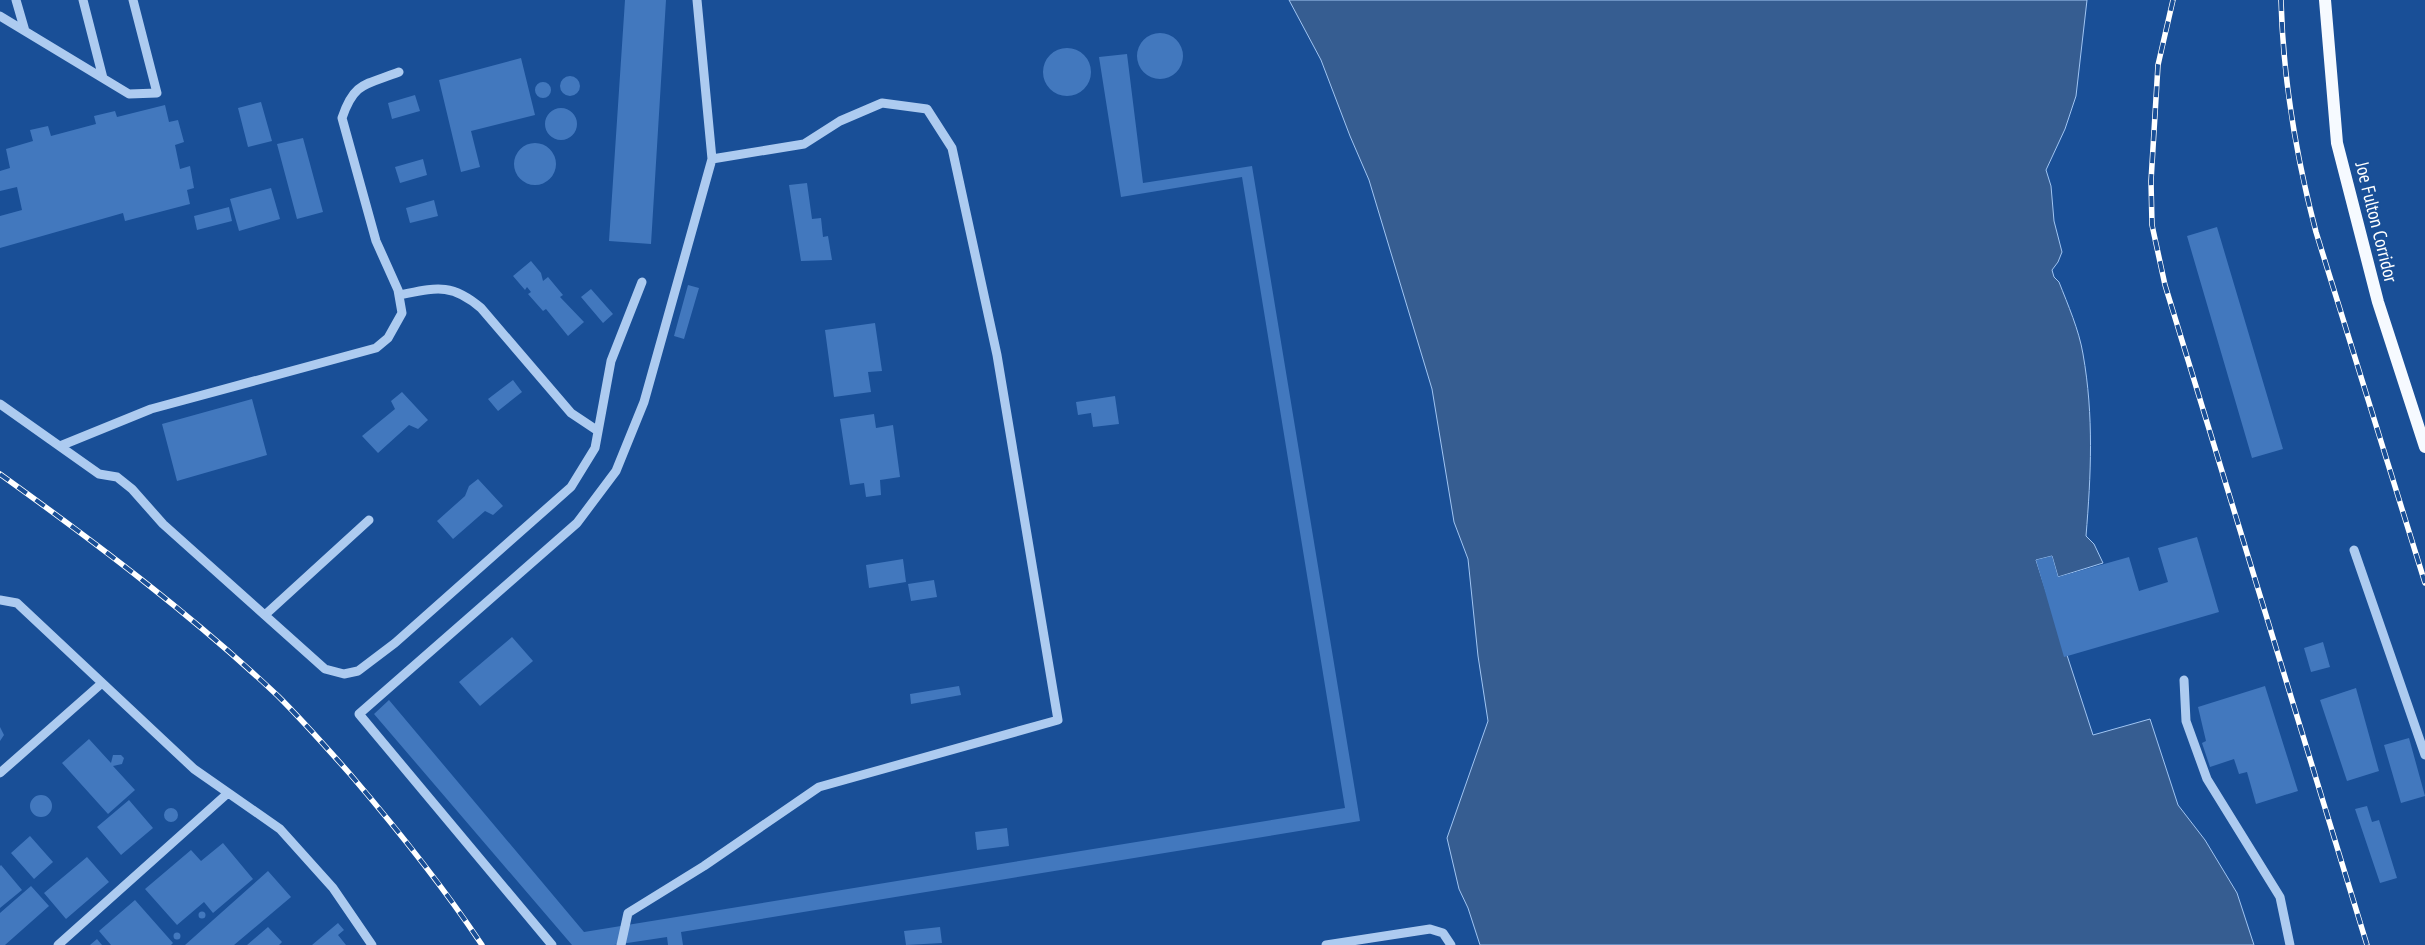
<svg xmlns="http://www.w3.org/2000/svg" width="2425" height="945" viewBox="0 0 2425 945" font-family="'PT Sans Narrow',sans-serif">
<style>
.water{fill:#365d91;stroke:#a0c5f3}
.building{fill:#4278be}
.lines{fill:none;stroke-linecap:round;stroke-linejoin:round}
.minor{stroke:#adcbf0;stroke-width:9}
.major{stroke:#f6faff;stroke-width:12}
.rail-casing{stroke:#fff;stroke-width:5.5}
.rail{stroke:#194f97;stroke-width:4;stroke-dasharray:11;stroke-linecap:butt}
.labels{text-anchor:middle;dominant-baseline:central;stroke-width:4;stroke-linejoin:round;paint-order:stroke}
.street-label{font-size:19px;fill:#fff;stroke:#194f97}
</style>
<rect width="100%" height="100%" fill="#194f97"/>
<path class="water" d="M1289 0H2087L2076 96 2065 129 2046 170 2051 186 2054 221 2062 252 2058 262 2052 270 2054 277 2059 282C2068 305 2079 330 2083 354 2094 416 2091 475 2086 536L2094 544 2103 563 2058 577 2052 556 2036 560 2093 735 2150 719 2178 805 2205 840 2237 893 2254 945H1480L1468 908 1459 889 1447 838 1488 721 1478 656 1468 559 1454 522 1432 389 1369 180 1350 136 1321 60Z"/>
<path class="building" d="M625 0H666L651 244 609 241Z
M1137 56a23 23 0 1 1 46 0a23 23 0 1 1-46 0Z
M1043 72a24 24 0 1 1 48 0a24 24 0 1 1-48 0Z
M1127 54 1143 183 1252 166 1360 821 681 932 683 945H668L667 937 614 945H572L374 714 389 700 584 932 1345 808 1242 177 1121 197 1099 57Z
M521 58 535 115 471 131 480 167 461 172 439 80Z
M560 86a10 10 0 1 1 20 0a10 10 0 1 1-20 0Z
M535 90a8 8 0 1 1 16 0a8 8 0 1 1-16 0Z
M415 95 420 111 392 119 388 103Z
M261 102 272 141 248 147 238 108Z
M165 105 169 122 178 120 184 142 175 145 180 169 190 166 194 188 187 190 190 204 125 221 123 213 0 248V216L22 210 17 187 0 191V171L10 168 6 149 33 141 30 130 48 126 51 136 96 124 94 116 115 111 117 117Z
M545 124a16 16 0 1 1 32 0a16 16 0 1 1-32 0Z
M303 138 323 212 297 219 277 144Z
M514 164a21 21 0 1 1 42 0a21 21 0 1 1-42 0Z
M423 159 427 175 400 183 395 167Z
M807 183 812 219 821 218 823 237 828 236 832 260 801 261 789 185Z
M271 188 280 219 239 231 230 199Z
M434 200 438 216 410 223 406 208Z
M229 207 232 221 197 230 194 216Z
M2217 227 2283 449 2252 458 2187 236Z
M531 261 541 273 543 281 548 277 563 295 560 297 584 322 568 336 546 309 543 311 528 294 531 292 527 287 525 290 513 276Z
M688 285 699 288 684 339 674 336Z
M591 289 613 314 603 323 581 297Z
M875 323 882 371 868 372 871 392 834 397 825 330Z
M513 380 522 392 498 411 488 399Z
M402 392 428 420 418 429 409 425 378 453 362 436 395 409 391 401Z
M1115 396 1119 424 1093 427 1091 413 1078 415 1076 402Z
M252 399 267 455 177 481 162 424Z
M874 414 876 428 893 425 900 477 880 480 881 495 866 497 864 483 850 485 840 419Z
M478 479 503 506 493 515 485 511 453 539 437 521 465 496 469 486Z
M2197 537 2219 612 2064 657 2036 560 2052 556 2058 577 2129 557 2139 591 2168 582 2158 548Z
M903 559 906 582 869 588 866 565Z
M934 580 937 597 911 601 908 584Z
M512 637 533 661 480 706 459 682Z
M2323 642 2330 667 2311 672 2304 648Z
M959 686 961 695 911 704 910 694Z
M2265 686 2298 791 2256 804 2247 772 2239 774 2234 759 2210 767 2202 743 2206 741 2198 707Z
M2356 688 2379 771 2347 781 2320 700Z
M0 727 4 735 0 741Z
M2409 738 2425 796 2401 803 2384 745Z
M89 739 111 763 113 755H121L124 758 122 764 113 766 135 790 108 814 62 763Z
M30 806a11 11 0 1 1 22 0a11 11 0 1 1-22 0Z
M129 800 153 828 121 855 97 827Z
M2367 806 2372 822 2379 820 2397 878 2380 883 2355 809Z
M164 815a7 7 0 1 1 14 0a7 7 0 1 1-14 0Z
M1007 828 1009 846 977 850 975 832Z
M30 836 53 862 34 879 11 853Z
M223 843 253 879 213 913 204 902 177 925 145 889 191 850 201 861Z
M87 857 109 882 66 919 44 893Z
M1 865 22 890 0 908V866Z
M268 871 291 897 234 945H185Z
M31 886 49 906 5 945H0V913Z
M135 900 173 943 171 945H111L99 931Z
M198.5 915a3.5 3.5 0 1 1 7 0a3.5 3.5 0 1 1-7 0Z
M338 923 344 930 338 935 346 945H312Z
M268 927 282 942 279 945H247Z
M940 927 942 943 906 945 904 931Z
M173.5 936a3.5 3.5 0 1 1 7 0a3.5 3.5 0 1 1-7 0Z
M97 939 102 945H90Z"/>
<g class="lines">
<path class="minor" d="M16 0 25 31
M83 0 103 78
M697 0 712 159
M0 16 129 94 157 93 133 0
M399 295C435 288 451 282 481 308L571 413 598 431
M0 404 99 474 117 477 132 489 163 524 325 669 344 674 358 671 395 643 571 487 595 448 611 361 642 282
M60 446 151 409 376 348 388 338 402 313 398 290 376 241 342 118C354 82 365 85 399 72
M2354 550 2425 755
M0 600 17 603 194 769 280 829 333 888 372 945
M266 614 369 520
M2184 680 2186 721 2207 779 2280 897 2290 945
M0 773 102 683
M58 945 228 793
M552 945 359 714 577 523 616 471 644 402 712 159 804 144 840 121 882 103 927 109 952 148 997 355 1058 720 819 787 704 866 628 913 621 945
M1326 945 1430 929 1443 933 1451 945"/>
<path class="major" d="M2325 0 2337 143 2378 302 2425 447"/>
<g class="rail-casing">
<path id="rail" d="M2173 0 2158 65 2151 181 2152 225 2165 285 2367 945
M2281 0C2283 79 2296 156 2316 232L2425 583
M0 474C96 543 192 615 278 696 303 721 327 748 350 774 397 829 442 885 482 945"/>
</g>
<use href="#rail" class="rail"/>
</g>
<g class="labels">
<g class="street-label">
<text transform="translate(2377 222) rotate(76)">Joe Fulton Corridor</text>
</g>
</g>
</svg>
